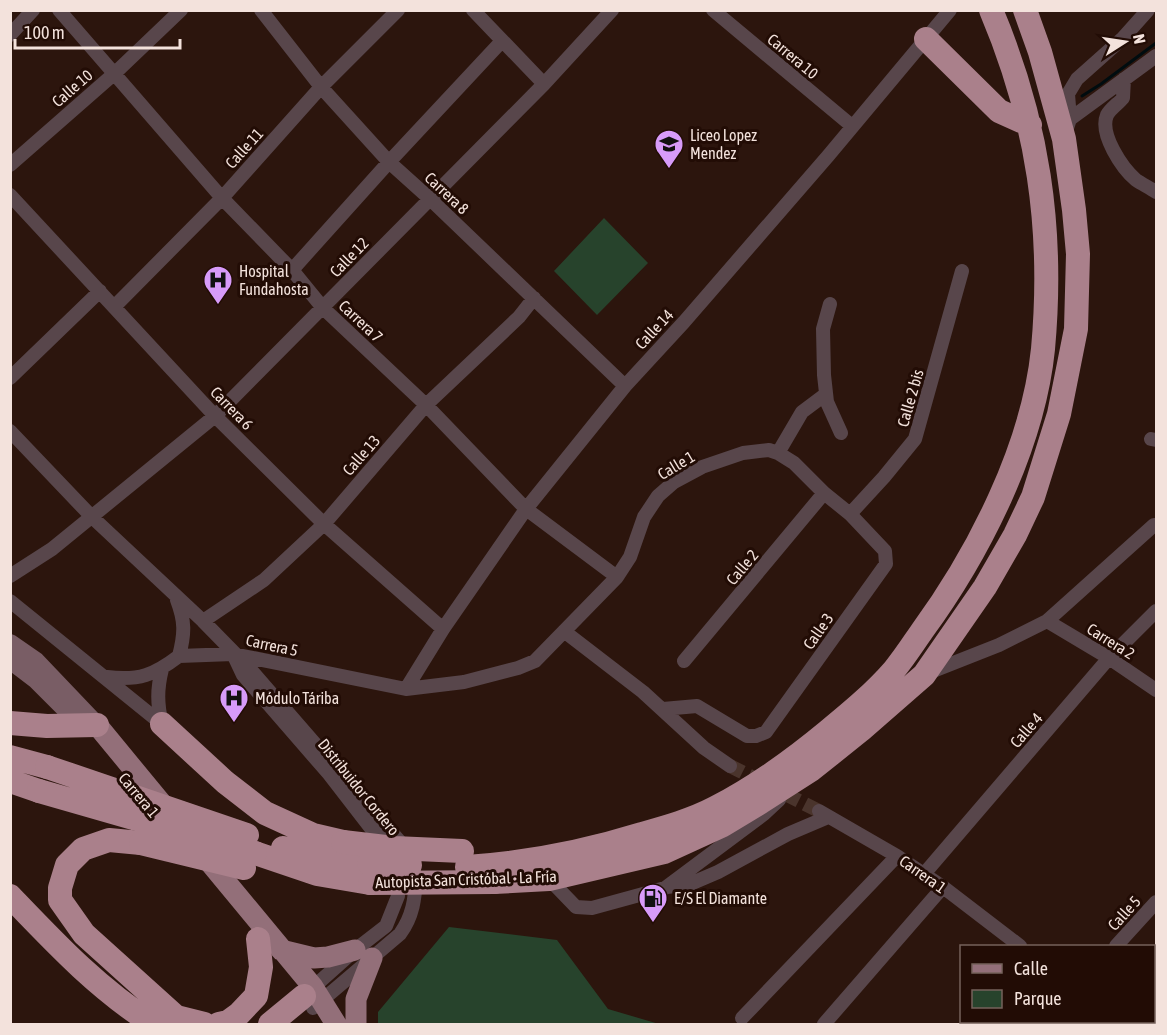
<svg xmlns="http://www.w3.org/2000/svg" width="1167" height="1035" viewBox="0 0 1167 1035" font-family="'Asap Condensed',sans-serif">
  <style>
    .green { fill: #27432c }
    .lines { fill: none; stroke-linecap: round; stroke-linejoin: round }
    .stream { stroke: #000c0f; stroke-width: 3 }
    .street-tunnel { stroke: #4a342c; stroke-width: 14; stroke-dasharray: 14 7; stroke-linecap: butt }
    .street { stroke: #58464b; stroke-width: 14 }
    .secondary { stroke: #795d65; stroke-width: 18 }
    .primary { stroke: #936f79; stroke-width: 21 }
    .highway { stroke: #aa808b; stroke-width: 24 }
    .highway-bridge { stroke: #aa808b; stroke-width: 24 }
    .labels { text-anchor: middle; stroke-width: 6; stroke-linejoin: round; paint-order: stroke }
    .street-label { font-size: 16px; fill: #f3e2dc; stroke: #220c05 }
    .poi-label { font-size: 16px; fill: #f3e2dc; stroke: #220c05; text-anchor: start }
  </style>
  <rect width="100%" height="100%" fill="#2c150d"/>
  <path class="green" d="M604,218L648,263L597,315L554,271Z
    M449,927L557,940L608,1009L659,1024H378V1012Z"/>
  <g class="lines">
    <path class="stream" d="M1082,96L1101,84L1156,43"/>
    <path class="street-tunnel" d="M730,766L819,811"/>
    <path class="street" d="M59,10L222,198L292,270L323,308L426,405L526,509L617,577
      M261,10L321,87L389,162L429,198L625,386
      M473,10L544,84
      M713,10L852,126
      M10,35L33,10
      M1124,79L1123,98C1119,103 1110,109 1107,115C1099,134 1122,168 1136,180C1142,184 1150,188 1156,192
      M1070,119L1156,56
      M1066,131L1070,119L1068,94L1077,79L1123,38L1148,10
      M10,165L115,73L181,10
      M10,195L215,416L324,524L443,629
      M292,270L389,162L501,42
      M830,304L823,329L824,375L827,402L841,433
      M114,307L222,198L321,87L398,10
      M10,378L100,291
      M10,431L92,517L203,621L251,670L408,851
      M1151,439L1156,440
      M778,453L802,412L826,394
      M850,514L884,477L915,439L962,271
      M10,576L52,549L215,416L544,84L612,10
      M177,600C185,621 185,633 179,656
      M10,601L162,724
      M203,621L264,580L324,524L426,405L519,317L534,298
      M1047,621L1109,658L1156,690
      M565,632L643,692L704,748L730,766
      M179,656L233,654L406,689L464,682L518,668L535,661L617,577L630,557L644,517L658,496L674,482L702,467L743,453L769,450L778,453L794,463L824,493L850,514L885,551L886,564L766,732L756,736H747L697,706L663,709
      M235,658L243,675L329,774L387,849
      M684,661L824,493
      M928,673L999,645L1047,621L1154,525H1156
      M107,677C139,681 154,675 179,656
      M406,689L443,629L526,509L625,386L684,322L828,156L950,10
      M162,724C157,704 157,689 162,669
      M819,811L897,856L943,887L1020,946
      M924,874L1109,658L1156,611
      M549,879L576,907L592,908L665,888L764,814L779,800
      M667,887L690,884L718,872L788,834L828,817
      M1116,946L1156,902
      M308,992L355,950L386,926L398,896L396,879
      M313,1008L400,934C413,916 415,899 416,877
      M742,1018L897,856
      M1118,1022L1122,1024
      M824,1024L943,887
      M969,1024L971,1022
      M1089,1024L1092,1022"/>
    <path class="secondary" d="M10,643L36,661L97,725
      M10,660L35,679L78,722"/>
    <path class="primary" d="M97,725L167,810
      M202,853L313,987L336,1024
      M281,950L314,958L328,957L355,950
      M356,1024V999L372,958"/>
    <path class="highway" d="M926,39L999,111L1030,125
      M10,723L47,726L97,725
      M162,724L225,782L265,813L313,835L343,842
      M10,757L47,767
      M10,781L39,791
      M141,843L109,840L83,849L67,865L60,888V900L84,934L176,1017L204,1024
      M283,848L338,860L369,863
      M255,853L317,874L370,883
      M467,867C527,863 584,852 642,834C667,827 692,820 715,808C756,787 793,760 828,731C851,712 874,693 894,670C904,658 913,644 922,631C979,553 1033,447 1043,349C1054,229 1038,121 991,10
      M494,882L549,879L664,852L723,825L761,802L811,770L861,730L924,675L985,587L1015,535L1033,497L1059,414L1076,329L1078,254L1074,210L1064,139L1040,52L1025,10
      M10,896C56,944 97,988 153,1024
      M219,1024L228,1022L239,1014L256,996L261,967L258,939
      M270,1024L304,996"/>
    <path class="highway-bridge" d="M47,767L247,835
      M39,791L255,853
      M343,842L394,848L462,851
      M141,843L244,868
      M369,863L410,865
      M370,883L494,882"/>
  </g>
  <defs>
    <g id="school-pin" transform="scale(1.5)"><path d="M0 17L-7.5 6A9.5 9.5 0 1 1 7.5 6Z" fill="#d79bf9" stroke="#220c05"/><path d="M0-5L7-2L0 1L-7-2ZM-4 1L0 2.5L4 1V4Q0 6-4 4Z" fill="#111"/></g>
    <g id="hospital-pin" transform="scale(1.5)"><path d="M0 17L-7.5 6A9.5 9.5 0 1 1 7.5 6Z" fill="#d79bf9" stroke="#220c05"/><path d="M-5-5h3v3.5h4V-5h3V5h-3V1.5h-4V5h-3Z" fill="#111"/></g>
    <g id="fuel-pin" transform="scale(1.5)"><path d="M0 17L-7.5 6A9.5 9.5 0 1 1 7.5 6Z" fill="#d79bf9" stroke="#220c05"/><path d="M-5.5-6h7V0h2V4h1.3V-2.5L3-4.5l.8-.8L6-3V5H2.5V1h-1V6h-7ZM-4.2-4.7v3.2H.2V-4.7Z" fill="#111"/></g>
  </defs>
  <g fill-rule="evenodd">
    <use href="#school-pin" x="669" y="144"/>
    <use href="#hospital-pin" x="218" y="280"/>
    <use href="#hospital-pin" x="234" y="698"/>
    <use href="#fuel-pin" x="653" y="898"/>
  </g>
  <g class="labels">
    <g class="street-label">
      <text transform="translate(793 56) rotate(40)" y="6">Carrera 10</text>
      <text transform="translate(72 88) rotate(-41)" y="6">Calle 10</text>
      <text transform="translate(244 148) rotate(-48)" y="6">Calle 11</text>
      <text transform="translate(447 193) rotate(43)" y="6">Carrera 8</text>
      <text transform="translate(349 257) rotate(-46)" y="6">Calle 12</text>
      <text transform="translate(361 321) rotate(43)" y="6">Carrera 7</text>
      <text transform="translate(654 329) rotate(-47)" y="6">Calle 14</text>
      <text transform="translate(910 398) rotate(-74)" y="6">Calle 2 bis</text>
      <text transform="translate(232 408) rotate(46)" y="6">Carrera 6</text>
      <text transform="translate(361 455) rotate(-49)" y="6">Calle 13</text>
      <text transform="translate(676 465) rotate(-31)" y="6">Calle 1</text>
      <text transform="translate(742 567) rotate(-50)" y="6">Calle 2</text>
      <text transform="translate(818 631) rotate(-55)" y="6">Calle 3</text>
      <text transform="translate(1111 641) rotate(32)" y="6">Carrera 2</text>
      <text transform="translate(272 645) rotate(12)" y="6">Carrera 5</text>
      <text transform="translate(1026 730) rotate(-49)" y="6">Calle 4</text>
      <text transform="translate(359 787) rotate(51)" y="6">Distribuidor Cordero</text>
      <text transform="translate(139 795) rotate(50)" y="6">Carrera 1</text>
      <text transform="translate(923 874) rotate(35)" y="6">Carrera 1</text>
      <text transform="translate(466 879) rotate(-2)" y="6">Autopista San Cristóbal - La Fría</text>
      <text transform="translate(1124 913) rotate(-48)" y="6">Calle 5</text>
    </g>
    <g class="poi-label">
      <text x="690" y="141">Liceo Lopez<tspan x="690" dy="18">Mendez</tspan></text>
      <text x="239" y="277">Hospital<tspan x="239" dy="18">Fundahosta</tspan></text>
      <text x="255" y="704">Módulo Táriba</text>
      <text x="674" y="904">E/S El Diamante</text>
    </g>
  </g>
  <rect width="1167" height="1035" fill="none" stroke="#f3e2dc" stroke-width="24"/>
  <rect x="960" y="945" width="195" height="78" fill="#220c05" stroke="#76625b" stroke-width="1.5"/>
  <rect x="972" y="964" width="30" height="9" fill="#936f79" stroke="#76625b" stroke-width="1.5"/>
  <text x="1014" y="975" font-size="18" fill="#f3e2dc">Calle</text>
  <rect x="972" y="990" width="30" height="18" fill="#27432c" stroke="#76625b" stroke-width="1.5"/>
  <text x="1014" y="1005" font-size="18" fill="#f3e2dc">Parque</text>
  <g transform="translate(1125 42) rotate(78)" stroke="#220c05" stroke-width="4.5" paint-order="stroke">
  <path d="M0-4.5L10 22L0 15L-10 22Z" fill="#f3e2dc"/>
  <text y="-9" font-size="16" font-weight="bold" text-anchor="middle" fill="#f3e2dc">N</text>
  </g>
  <path d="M15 39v9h165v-9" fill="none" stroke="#f3e2dc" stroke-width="3"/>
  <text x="24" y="39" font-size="18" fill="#f3e2dc" stroke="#220c05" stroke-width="4.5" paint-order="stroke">100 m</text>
</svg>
